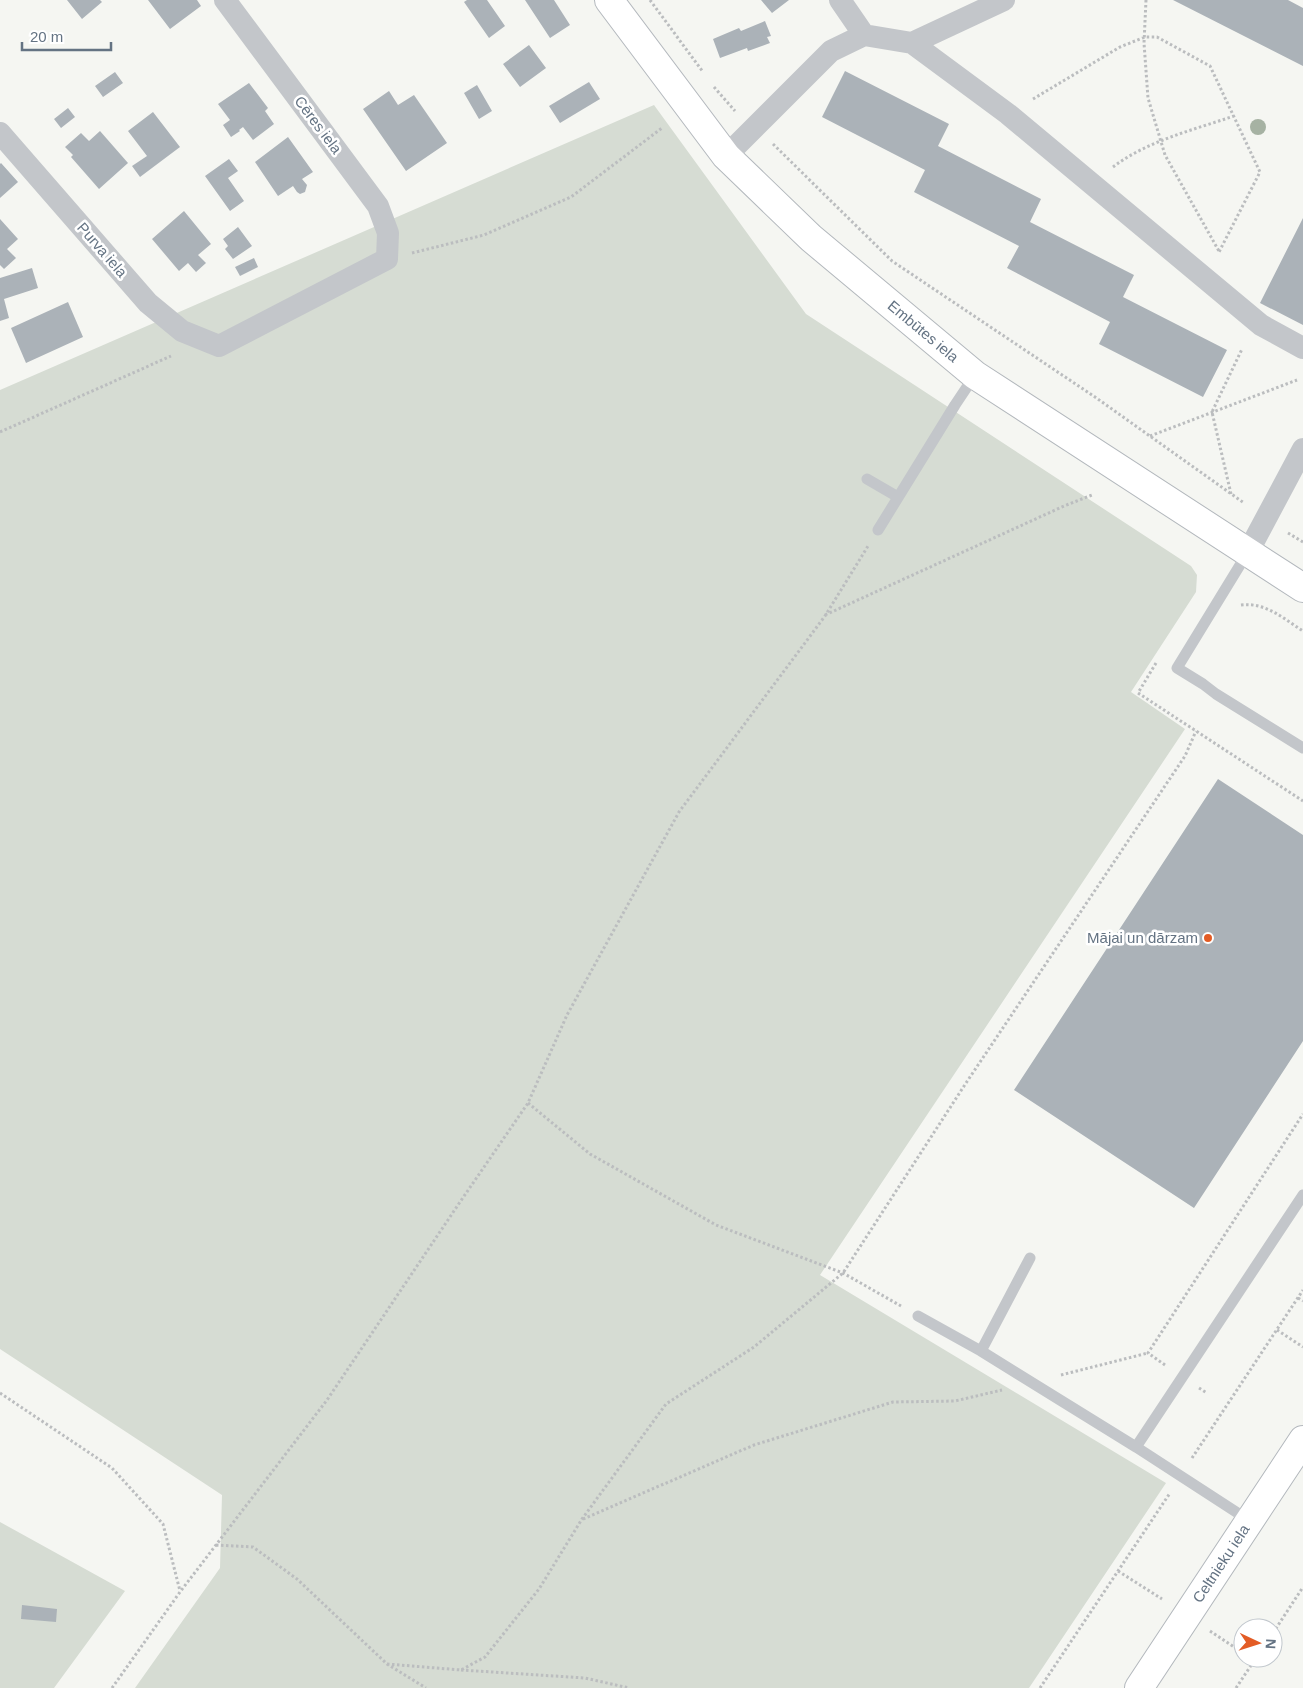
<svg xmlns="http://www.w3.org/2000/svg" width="1303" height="1688" viewBox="0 0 1303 1688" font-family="Helvetica,sans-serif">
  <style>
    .green { fill: #d6dcd3 }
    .building { fill: #abb2b8 }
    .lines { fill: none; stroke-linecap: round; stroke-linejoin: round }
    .secondary-casing { stroke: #b3b8bd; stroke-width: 30 }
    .path { stroke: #bbbdbf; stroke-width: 3; stroke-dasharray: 2.5 2.5; stroke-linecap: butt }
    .lane { stroke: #c3c6ca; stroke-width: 11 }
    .street { stroke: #c3c6ca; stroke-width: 22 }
    .secondary { stroke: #fff; stroke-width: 28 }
    .tree { fill: #a6b2a3 }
    .poi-dot { fill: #e35c25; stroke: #fff; stroke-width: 2 }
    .labels { text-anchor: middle; stroke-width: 5; stroke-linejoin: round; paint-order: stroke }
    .street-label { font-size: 15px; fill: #647383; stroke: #fff }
    .poi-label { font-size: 15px; fill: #647383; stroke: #fff; text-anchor: end }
  </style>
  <rect width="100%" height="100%" fill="#f5f6f2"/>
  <path class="green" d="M654,105L806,314L1191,566L1197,575L1196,592L1131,692L1185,729L820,1275L1166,1483L1029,1688H135L220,1568L222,1495L0,1349V390Z
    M0,1522L125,1591L54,1688H0Z"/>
  <path class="building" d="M67,0H100L102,2L82,19Z
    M148,0H197L201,6L170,29Z
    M467,0H487L505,26L489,38L464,2Z
    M525,0H554L570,25L550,38Z
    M761,0H789L772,13Z
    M1173,0H1288L1303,8V66Z
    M765,21L771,36L767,37L770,43L748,51L747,48L720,58L713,39L739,28L741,31Z
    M529,45L546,68L520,87L503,64Z
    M845,71L949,124L938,146L1041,199L1030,222L1134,275L1123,297L1227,350L1203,397L1099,344L1110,322L1007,268L1019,246L914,192L925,170L822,117Z
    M115,72L123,83L103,97L95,86Z
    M589,82L600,99L560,123L549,106Z
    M249,83L268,108L265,111L274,124L253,140L243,127L239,130L240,131L231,137L223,125L230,120L218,104Z
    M477,85L492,111L479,119L464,93Z
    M389,91L398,105L414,95L447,143L406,171L363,109Z
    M68,108L75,117L61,128L54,119Z
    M153,112L180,147L140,177L132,166L147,156L128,131Z
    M100,131L128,163L99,189L71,157L73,155L65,147L81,133L89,141Z
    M288,137L313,172L302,179L307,185L305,192L300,194L297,192L293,186L278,196L255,162Z
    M229,159L238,171L228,178L244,201L230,211L205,176Z
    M1,163L18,182L0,198V164Z
    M184,211L211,244L198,255L206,263L196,272L188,263L179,271L152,239Z
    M1303,218V325L1260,303Z
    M0,219L18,239L7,249L16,258L4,269L0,265Z
    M238,227L252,246L233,259L225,249L228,246L223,239Z
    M254,258L258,267L240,276L235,267Z
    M32,268L38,288L4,299L9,318L0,321V278Z
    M68,302L83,337L26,363L11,328Z
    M1218,779L1303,835V1041L1194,1208L1014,1090Z
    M22,1605L57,1609L56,1622L21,1619Z"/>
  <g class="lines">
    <g class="secondary-casing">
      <g id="secondary">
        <path id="s1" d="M609,0L726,156L811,238L975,375L1303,588"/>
        <path id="s2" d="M1139,1688L1303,1440"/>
      </g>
    </g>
    <path class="path" d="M650,0L703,72
      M1146,0L1144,43L1148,98L1165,155L1220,253
      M714,87L735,111
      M1033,99L1120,47L1145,37H1157L1210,66L1260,172L1219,252
      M773,144L892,261L1095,397L1244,503
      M1113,167C1147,141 1193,130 1234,116
      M412,253L484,235L571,197L662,128
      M0,432L171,356
      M1150,436L1297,380
      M1231,494L1212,412L1242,349
      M1288,533L1303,542
      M1241,605C1266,602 1284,619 1303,631
      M825,615L1064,506L1092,495
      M1156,663L1138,693L1303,801
      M528,1103L590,1154L716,1225L843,1273L901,1306
      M1298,1298L1303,1301
      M1277,1330L1303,1347
      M1165,1365L1148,1353L1303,1114
      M1061,1375L1148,1353
      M1199,1388L1207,1393
      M0,1393L112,1468L163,1524L180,1591
      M1192,1458L1303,1290
      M583,1519L754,1445L893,1402L955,1401L1002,1390
      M216,1545L253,1547L297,1579L387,1664L426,1688
      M1118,1571L1162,1599
      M1210,1631L1243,1653
      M1273,1633L1303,1587
      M387,1664L461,1670L485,1657L539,1589L582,1519L666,1404L754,1347L843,1273L966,1083L1185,756L1196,731
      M461,1670L585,1678L629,1688
      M112,1688L180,1592L327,1400L460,1202L528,1103L567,1015L679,812L825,616L868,546
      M1040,1688L1170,1493
      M1236,1688L1256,1658"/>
    <path class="lane" d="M867,479L898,497
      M878,530L955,405L975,375
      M1248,552L1177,668L1203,684L1216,694L1303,748
      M1030,1258L981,1351L1136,1447
      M918,1316L981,1351
      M1250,1521L1136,1447L1303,1195"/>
    <path class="street" d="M840,0L864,35
      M912,43L1004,0
      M0,133L148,303L182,331L219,346L387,259L388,233L378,206L225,0
      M726,156L831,51L864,35L912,43L1008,114L1261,325L1303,348
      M1248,552L1303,449"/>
    <use href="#secondary" class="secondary"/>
  </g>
  <circle class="tree" cx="1258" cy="127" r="8"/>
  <circle class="poi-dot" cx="1208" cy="938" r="5"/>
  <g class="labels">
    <g class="street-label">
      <text transform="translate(318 125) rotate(53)" y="5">Cēres iela</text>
      <text transform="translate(102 250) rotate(49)" y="5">Purva iela</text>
      <text dy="5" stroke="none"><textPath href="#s1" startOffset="459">Embūtes iela</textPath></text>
      <text dy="5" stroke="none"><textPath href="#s2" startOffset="149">Celtnieku iela</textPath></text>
    </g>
    <g class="poi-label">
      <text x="1198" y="943">Mājai un dārzam</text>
    </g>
  </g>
  <g transform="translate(1258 1643) rotate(94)"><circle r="24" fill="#ffffff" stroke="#c1c7cd"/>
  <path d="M0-4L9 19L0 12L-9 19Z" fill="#e35c25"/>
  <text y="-8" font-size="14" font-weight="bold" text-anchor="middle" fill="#647383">N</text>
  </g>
  <path d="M22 42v8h89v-8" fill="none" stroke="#647383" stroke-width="2.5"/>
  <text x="30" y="42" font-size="15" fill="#647383" stroke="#ffffff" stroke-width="4" paint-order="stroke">20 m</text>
</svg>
